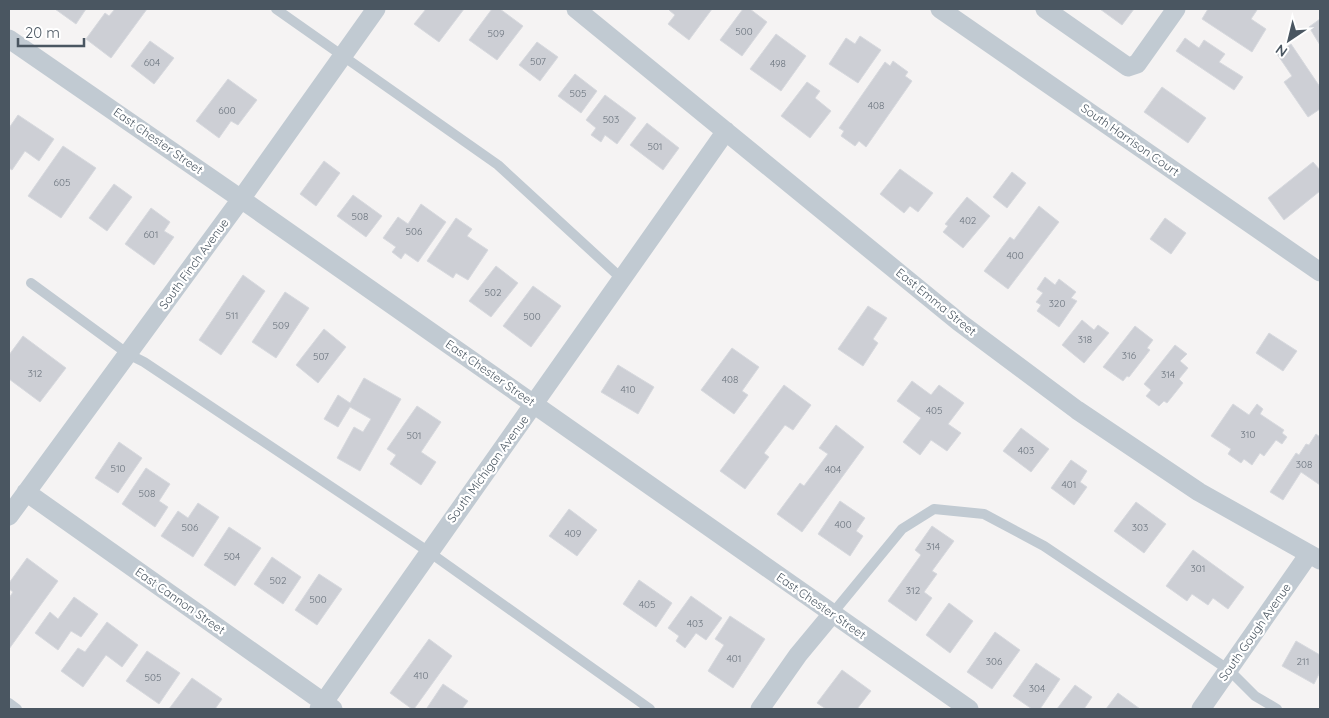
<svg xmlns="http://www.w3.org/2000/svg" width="1329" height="718" viewBox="0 0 1329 718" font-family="Quicksand,sans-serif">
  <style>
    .building { fill: #cdcfd5; stroke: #d7d9de }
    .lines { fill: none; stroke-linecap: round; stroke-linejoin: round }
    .lane { stroke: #c1cad2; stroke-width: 10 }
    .street { stroke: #c1cad2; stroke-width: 19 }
    .labels { text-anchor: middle; stroke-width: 4.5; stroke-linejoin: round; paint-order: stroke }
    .number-label { font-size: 10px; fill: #6b747e }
    .street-label { font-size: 12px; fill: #4a5661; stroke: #fff }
  </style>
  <rect width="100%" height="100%" fill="#f5f3f3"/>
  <path class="building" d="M55,9H86L76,24Z
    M115,9H147L111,58L86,39L105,13L109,16Z
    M426,9H464L439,42L414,24Z
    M492,9H500L523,26L497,60L469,40Z
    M670,9H712L689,40L668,24L675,15L669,10Z
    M743,9H750L767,22L742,56L720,40Z
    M1100,9H1134L1122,25Z
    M1208,9H1255L1257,10L1251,19L1266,29L1252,52L1202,19Z
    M1320,19V45L1309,27Z
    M776,34L806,56L781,91L750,69Z
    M860,36L881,50L858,83L829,64L846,38L855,44Z
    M1185,38L1199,48L1204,40L1225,54L1219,62L1243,77L1234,90L1176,51Z
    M150,41L174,58L154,84L131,66Z
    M537,42L558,57L540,81L519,65Z
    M1291,44L1320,87V109L1308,117L1284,82L1292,76L1277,54Z
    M893,61L908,72L905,76L912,81L866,147L859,141L855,146L841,136L844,131L839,128L885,62L890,66Z
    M575,74L597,91L581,113L558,96Z
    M228,79L257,100L238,125L231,121L219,138L196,121Z
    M807,82L820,91L815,98L831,111L810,138L781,116Z
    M1162,87L1206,118L1188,143L1144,112Z
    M605,95L636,118L617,144L605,135L601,142L591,135L596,128L586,120Z
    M18,115L54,139L39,161L25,151L12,170L9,168V128Z
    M647,123L679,148L663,170L630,145Z
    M63,146L96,168L61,218L28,196Z
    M324,161L340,173L316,206L300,194Z
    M1313,162L1320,170V191L1284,220L1268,198Z
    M900,169L933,193L918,212L910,206L904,213L880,194Z
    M1012,172L1026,183L1007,208L993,197Z
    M114,184L132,197L107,231L89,218Z
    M353,195L382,216L366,237L337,216Z
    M967,197L990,216L963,248L943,232L948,226L945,224Z
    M421,204L446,222L418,262L405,253L401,259L392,252L396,247L383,238L398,217L408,224Z
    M1039,206L1059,222L1008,289L984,271L1010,237L1014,240Z
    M151,208L170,222L164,231L174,237L154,265L125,244Z
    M456,218L472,229L467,236L488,250L468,280L456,273L453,278L427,261Z
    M1165,218L1186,233L1171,254L1150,239Z
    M496,266L518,283L491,317L469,301Z
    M243,275L265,291L221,355L199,340Z
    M1045,277L1055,285L1059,279L1076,292L1071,298L1077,301L1059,327L1037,311L1041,305L1036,302L1043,293L1037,289Z
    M533,286L561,306L531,347L503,326Z
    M285,292L309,308L276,358L252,342Z
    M868,306L887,318L873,339L878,343L863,366L838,349Z
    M1082,320L1094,330L1098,325L1109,333L1084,363L1062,345Z
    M1135,326L1153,340L1147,348L1150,350L1129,377L1127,376L1123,381L1103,367Z
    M324,329L346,347L318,383L296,365Z
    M1269,333L1297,351L1283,371L1256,353Z
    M23,336L66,368L40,402L9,379V355Z
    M1175,345L1187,354L1180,361L1188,368L1179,379L1183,383L1167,403L1164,401L1159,406L1146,396L1151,390L1144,384Z
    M732,348L759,367L742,391L748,395L734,414L701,390Z
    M618,365L654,387L638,414L601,392Z
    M364,378L401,399L360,471L337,458L354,427L363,432L371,419L350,407L338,427L324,419L338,395L350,403Z
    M912,381L931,395L939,385L964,403L948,424L961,433L947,451L931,440L920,455L903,442L921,418L897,401Z
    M784,385L811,405L793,430L785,425L764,453L769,457L745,489L720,471Z
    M1233,404L1249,415L1257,404L1263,409L1260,414L1284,430L1282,433L1287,437L1282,444L1276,440L1264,456L1260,453L1252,465L1244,459L1241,463L1228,454L1231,449L1211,436Z
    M417,406L441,422L421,452L436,462L421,485L390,464L396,455L387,449Z
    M836,425L864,447L802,532L777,514L800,483L804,486L828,454L819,448Z
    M1021,428L1049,449L1031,472L1003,451Z
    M1316,434L1320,437V485L1301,472L1283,500L1270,492L1296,453L1299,455L1306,444L1309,445Z
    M119,442L142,458L118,493L95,478Z
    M1071,460L1087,471L1080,482L1087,487L1074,505L1051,488Z
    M146,468L170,484L159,501L168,507L155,527L122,504Z
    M840,501L865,518L856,531L863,536L850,556L818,534Z
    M1136,502L1166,524L1144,553L1114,531Z
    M198,503L219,517L193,557L161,536L178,511L188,518Z
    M569,509L597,530L577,556L549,536Z
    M932,526L954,541L932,571L937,574L924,592L932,598L916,621L888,601L921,555L915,550Z
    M229,527L261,548L235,586L204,565Z
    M1193,550L1244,587L1228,609L1213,598L1208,605L1192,594L1187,601L1166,586Z
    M272,557L301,577L283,604L254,584Z
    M27,558L58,581L9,649V598L13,592L9,589V583Z
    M319,574L342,589L317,625L295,610Z
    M639,580L672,603L656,627L623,604Z
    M691,596L722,618L706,640L696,633L685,648L676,641L679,636L668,628Z
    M74,597L98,614L81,637L71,631L58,650L35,633L50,612L58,619Z
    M949,603L973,621L950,653L926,635Z
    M730,616L765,639L733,688L708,671L724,645L715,639Z
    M107,622L138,645L122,667L106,655L83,687L61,671L78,648L85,652Z
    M995,632L1020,650L992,689L967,672Z
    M429,639L452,656L414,709H412L390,693Z
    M1296,641L1320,655V672L1314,684L1282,666Z
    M147,651L180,673L159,704L126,681Z
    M1036,663L1060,679L1040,709H1032L1013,696Z
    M842,670L871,691L857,709H826L817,703Z
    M192,678L222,699L215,709H169Z
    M443,684L468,701L462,709L427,708Z
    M1075,685L1092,697L1084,709H1057Z
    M1118,693L1140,709H1106Z"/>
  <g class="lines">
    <path class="lane" d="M276,9L498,165L622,279
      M31,283L128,354L144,362L429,552L650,709
      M832,614L902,529L934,509L984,514L1044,546L1229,670L1255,696L1277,709
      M9,703L17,709"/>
    <path class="street" d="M576,9L959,322L1077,410L1199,492L1320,560
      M940,9L1320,272
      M1045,9L1128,67L1137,64L1176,9
      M9,39L241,199L969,709
      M26,492L333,709
      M9,516L241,199L376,9
      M319,709L726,131
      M760,709L798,655L832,614
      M1201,709L1309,554"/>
  </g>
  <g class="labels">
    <g class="number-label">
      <text x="744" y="35">500</text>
      <text x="496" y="37">509</text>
      <text x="538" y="65">507</text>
      <text x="152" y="66">604</text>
      <text x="778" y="67">498</text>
      <text x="578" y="97">505</text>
      <text x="876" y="109">408</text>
      <text x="227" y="114">600</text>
      <text x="611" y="123">503</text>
      <text x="655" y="150">501</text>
      <text x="62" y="186">605</text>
      <text x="360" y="220">508</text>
      <text x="968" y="224">402</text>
      <text x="414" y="235">506</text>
      <text x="151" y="238">601</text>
      <text x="1015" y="259">400</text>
      <text x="493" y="296">502</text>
      <text x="1057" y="307">320</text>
      <text x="232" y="319">511</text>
      <text x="532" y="320">500</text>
      <text x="281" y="329">509</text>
      <text x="1085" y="343">318</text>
      <text x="1129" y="359">316</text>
      <text x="321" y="360">507</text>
      <text x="35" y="377">312</text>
      <text x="1168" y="378">314</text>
      <text x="730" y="383">408</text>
      <text x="628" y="393">410</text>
      <text x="934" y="414">405</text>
      <text x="1248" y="438">310</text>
      <text x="414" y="439">501</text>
      <text x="1026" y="454">403</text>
      <text x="1304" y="468">308</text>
      <text x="118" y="472">510</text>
      <text x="833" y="473">404</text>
      <text x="1069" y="488">401</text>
      <text x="147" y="497">508</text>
      <text x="843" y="528">400</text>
      <text x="190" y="531">506</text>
      <text x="1140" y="531">303</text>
      <text x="573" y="537">409</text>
      <text x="933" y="550">314</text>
      <text x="232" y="560">504</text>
      <text x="1198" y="572">301</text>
      <text x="278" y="584">502</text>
      <text x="913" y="594">312</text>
      <text x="318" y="603">500</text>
      <text x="647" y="608">405</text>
      <text x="695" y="627">403</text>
      <text x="734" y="662">401</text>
      <text x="994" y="665">306</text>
      <text x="1303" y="665">211</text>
      <text x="421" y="679">410</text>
      <text x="153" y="681">505</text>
      <text x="1037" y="692">304</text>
    </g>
    <g class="street-label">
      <text transform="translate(1130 140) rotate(35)" y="4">South Harrison Court</text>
      <text transform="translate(158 141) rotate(35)" y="4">East Chester Street</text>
      <text transform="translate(194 264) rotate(-54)" y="4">South Finch Avenue</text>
      <text transform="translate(936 302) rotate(39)" y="4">East Emma Street</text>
      <text transform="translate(490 373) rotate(35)" y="4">East Chester Street</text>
      <text transform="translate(488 469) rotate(-54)" y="4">South Michigan Avenue</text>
      <text transform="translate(180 601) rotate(35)" y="4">East Cannon Street</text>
      <text transform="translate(821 606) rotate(35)" y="4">East Chester Street</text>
      <text transform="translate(1255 632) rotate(-55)" y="4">South Gough Avenue</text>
    </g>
  </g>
  <rect width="1329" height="718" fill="none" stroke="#4a5661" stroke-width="20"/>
  <g transform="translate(1289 40) rotate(215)" stroke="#ffffff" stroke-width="4" paint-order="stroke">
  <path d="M0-4L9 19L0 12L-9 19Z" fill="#4a5661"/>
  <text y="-8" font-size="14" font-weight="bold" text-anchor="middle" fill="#4a5661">N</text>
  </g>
  <path d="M18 38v8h66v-8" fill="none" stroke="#4a5661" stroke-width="2.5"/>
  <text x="25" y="38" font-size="15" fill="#4a5661" stroke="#ffffff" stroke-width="4" paint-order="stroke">20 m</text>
</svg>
